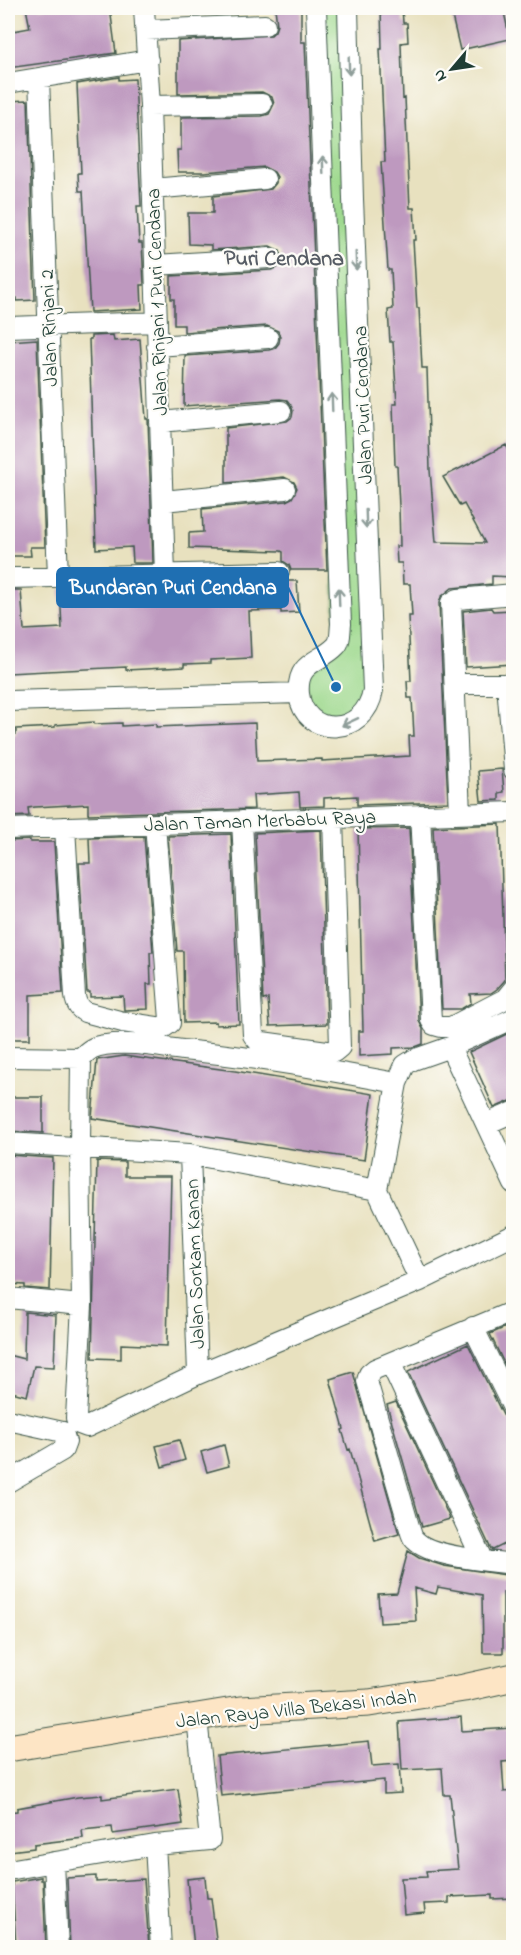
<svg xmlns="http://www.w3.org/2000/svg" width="521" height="1955" viewBox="0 0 521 1955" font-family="'Indie Flower',sans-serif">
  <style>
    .green { fill: #9cd88c; stroke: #5e8a60; stroke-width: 1.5 }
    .building { fill: #be99bf }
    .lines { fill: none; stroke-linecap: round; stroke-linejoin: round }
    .minor-casing { stroke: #3d5649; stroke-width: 22 }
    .secondary-casing { stroke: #3d5649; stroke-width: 29 }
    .minor { stroke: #fff; stroke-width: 20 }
    .secondary { stroke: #fde5c5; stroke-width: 27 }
    .oneway { stroke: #8f9e9a }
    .labels { text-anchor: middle; stroke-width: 4.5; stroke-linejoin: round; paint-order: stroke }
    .street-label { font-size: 20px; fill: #1f3d34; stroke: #fdfcf7 }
    .quarter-label { font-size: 22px; font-weight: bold; fill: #575d65; stroke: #fdfcf7 }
    .leader { fill: none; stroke: #1f6fb2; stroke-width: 2 }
    .callout-dot { fill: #1f6fb2; stroke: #fdfcf7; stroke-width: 2 }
    .callout { fill: #1f6fb2; stroke: #1f6fb2; stroke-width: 2 }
    .callout-label { font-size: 21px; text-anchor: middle; font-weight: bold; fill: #fff }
  </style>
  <rect width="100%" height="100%" fill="#fdfcf7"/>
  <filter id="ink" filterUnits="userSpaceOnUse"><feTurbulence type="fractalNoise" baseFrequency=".0167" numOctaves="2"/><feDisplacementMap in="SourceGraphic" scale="12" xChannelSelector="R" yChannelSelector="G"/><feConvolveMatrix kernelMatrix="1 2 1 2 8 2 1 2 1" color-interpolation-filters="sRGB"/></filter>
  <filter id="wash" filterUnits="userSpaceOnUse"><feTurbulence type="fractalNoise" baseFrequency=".008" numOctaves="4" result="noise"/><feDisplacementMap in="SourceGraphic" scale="24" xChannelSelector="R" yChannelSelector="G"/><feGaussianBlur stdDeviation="1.35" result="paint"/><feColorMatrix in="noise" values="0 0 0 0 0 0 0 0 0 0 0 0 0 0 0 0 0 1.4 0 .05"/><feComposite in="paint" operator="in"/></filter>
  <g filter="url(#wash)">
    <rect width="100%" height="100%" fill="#e8e1bf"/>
    <path class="green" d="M316,8H348L372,646L361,716L313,719L303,672L336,646Z"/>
    <g id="blocks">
      <path class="building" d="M26,8H110L116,53L8,68V32L30,28Z
        M275,8H301V42H305L327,570H291L289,565L283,561V552L281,551L189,548V533L203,532L202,509L286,501L292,498L297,488L294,482L284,477L226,483V428L287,421L292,417L293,411L291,405L287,400L280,399L184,406L185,356L269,350L275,348L279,343L280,337L278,331L267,326L184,332V325H174V299H171V276L271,270L277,268L281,263L282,257L280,251L270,246L211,250V245L189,244L188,213H213V196L271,189L276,183L277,177L274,172L264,167L204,172H178L177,150H181V117L262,116L269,114L274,104L272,97L262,92L178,94V41L271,35L275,31L277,25Z
        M381,8H402L403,23H407L408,42L401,43L402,74L403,99L405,98L410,208H414L416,240H413L417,308H419L422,368H427L430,470L436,542L485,543L464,504L460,506L443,477L506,445L513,458V577L492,576V584L452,588L441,597L439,603L448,802L357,805V796L324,798V806L300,807L299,792L253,795L254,809L88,814V804L35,807L28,808L29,816L8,817V735L16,734V729L55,727V725L94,722V724L122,723V726L156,724V727L255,723L257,761L322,759V761L410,756L409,736H414L412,698H408L407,681H411L408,616H412L410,584H403L402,563H397L396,546H400L399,506L397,466H395L393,404H397L393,342H390L388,310L393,309L391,270H388L381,162H385L380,49H382Z
        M450,8H503L510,39L460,50Z
        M119,77V80L135,79L141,206H137L139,243H142L144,285H141L142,309L90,312L83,191H79L78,173H81L77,84Z
        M28,100L35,300L17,301V298L8,299V101Z
        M113,335L114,341L140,339L146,419H148L153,563H133L132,547L96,549L89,339H91V336Z
        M37,339L45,547H30L31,556H8V341Z
        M286,581H297L299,612L281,613V610L249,611L251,658L210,660V663L184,664V667L126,670V667L8,673V590H21L24,630L62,628L60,589L279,584Z
        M491,608L493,611L513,610V664L466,667L463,611Z
        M502,769L504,792L499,793V800L481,801L478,771Z
        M500,824L505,980L497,989L491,993L470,994L471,1003L461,1009H442L433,827Z
        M409,828L419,1021L423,1029V1044L415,1047L393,1048V1054L359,1056V1031H363L358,829Z
        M321,830L327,1024L270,1026L268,999L263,1000L255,833Z
        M231,834L239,1024L216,1025V1022L184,1023L183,951H177L168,836Z
        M144,836L153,952H150L151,984H147L148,1009L125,1010H124L123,996L90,997V992H87L79,863H90L89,838Z
        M30,840V842H54L63,993L30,995V1039H8V841Z
        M513,1031V1100L494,1108L469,1052Z
        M124,1056L235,1071L373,1094L364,1160L92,1118L97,1060Z
        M8,1097H43V1133L8,1131Z
        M8,1155L53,1158L50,1290L25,1288V1285L8,1284Z
        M97,1161L125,1162V1176H171L167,1346L121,1344V1359L92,1358Z
        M25,1312L56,1315L54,1367L34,1366L27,1396L8,1391V1355L24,1359Z
        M513,1324V1382L490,1334Z
        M468,1344L503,1415L508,1420L513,1422V1540L493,1550L491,1549L408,1372Z
        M353,1372L399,1534L375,1541L350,1449L348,1450L342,1430L344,1429L330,1379Z
        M396,1402L450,1519L422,1527L387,1405Z
        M179,1440L185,1460L162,1467L156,1446Z
        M224,1445L229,1466L207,1472L201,1452Z
        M408,1551L419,1558L444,1566L513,1576V1594L503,1592V1653H483L482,1595L438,1587L436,1594L414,1588L416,1621L380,1623L378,1594L397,1593Z
        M461,1717L462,1731L513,1728V1761L502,1762L504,1792L513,1791V1898L492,1899V1895L449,1897V1903L424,1904L425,1913L404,1915L401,1878L427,1877L426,1871L458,1869L450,1795H444L442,1768L402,1770L399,1722Z
        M369,1741L372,1766L399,1764L401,1793L384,1794V1780L221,1796L217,1756Z
        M178,1789L183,1824L113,1834L112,1827L82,1830L83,1838L34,1844V1848L10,1851V1849H8V1812L17,1811V1808L78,1797L102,1795V1799Z
        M96,1876V1882L144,1879L149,1947H70L67,1878Z
        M41,1877V1880H43L46,1947H16L12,1882Z
        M205,1877L207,1898H211L217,1947H194L187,1879Z"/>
    </g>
  </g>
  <g filter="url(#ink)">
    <use href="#blocks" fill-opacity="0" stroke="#3d5649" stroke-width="1.5"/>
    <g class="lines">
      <g class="minor-casing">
        <path id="minor" d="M144,8L150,106L165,575
          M316,8L341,624C340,631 341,641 336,646C320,663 296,661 299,694C304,738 365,738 373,690L353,199L348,8
          M146,30L265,25
          M39,78L58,577
          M8,83L148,60
          M150,106L262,104
          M152,189L265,179
          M155,265L270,258
          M8,327L157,322
          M157,346L268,338
          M160,422L281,411
          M163,501L285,489
          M8,578L279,572
          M455,684H514
          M507,684L514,770
          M8,701L299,693
          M460,813L451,603L458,599L514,594
          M420,815L431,1020L434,1025L441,1027H451L505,999L514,988
          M242,821L253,1035L258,1041L262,1042L334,1052L340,1047L333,818
          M65,827L75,996C76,1003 79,1009 85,1012L123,1022L163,1028L170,1023V1020L155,824
          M8,829L514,812
          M450,1047L514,1184
          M8,1057L81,1058
          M397,1083C326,1070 255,1057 183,1050C158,1047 130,1041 105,1045C94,1046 88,1050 81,1058L80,1146L82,1305L76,1418L79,1424L87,1427L198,1374L420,1281L514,1235
          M486,1124L514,1112
          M8,1143L190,1154L377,1190L420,1281
          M190,1154L198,1374
          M377,1190L397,1083L405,1065L413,1060L450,1047L514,1018
          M8,1298L82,1305
          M514,1311L375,1369L369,1374L367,1381L411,1533C412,1536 413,1539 416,1541C431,1557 491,1561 514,1564
          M473,1327L514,1410
          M391,1364L482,1559
          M8,1420L63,1432L66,1442L63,1450L8,1482
          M155,1845L161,1948
          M54,1862L58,1948
          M8,1870L155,1845L210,1840L197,1718"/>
      </g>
      <g class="secondary-casing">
        <path id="secondary" d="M8,1748L240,1710L369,1703L464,1688L514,1677"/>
      </g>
      <use href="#minor" class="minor"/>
      <use href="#secondary" class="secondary"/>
    </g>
    <defs><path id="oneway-shaft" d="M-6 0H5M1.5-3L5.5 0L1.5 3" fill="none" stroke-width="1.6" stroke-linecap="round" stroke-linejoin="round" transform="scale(1.5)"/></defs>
    <g class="oneway">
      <use href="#oneway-shaft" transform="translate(349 66) rotate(88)"/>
      <use href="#oneway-shaft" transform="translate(323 165) rotate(-92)"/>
      <use href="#oneway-shaft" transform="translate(356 261) rotate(88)"/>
      <use href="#oneway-shaft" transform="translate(332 402) rotate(-92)"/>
      <use href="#oneway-shaft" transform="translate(366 519) rotate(88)"/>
      <use href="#oneway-shaft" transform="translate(339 597) rotate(-92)"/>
      <use href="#oneway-shaft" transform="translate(350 722) rotate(155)"/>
    </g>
  </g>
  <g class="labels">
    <g class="street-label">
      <text transform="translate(156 302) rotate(-92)" y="7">Jalan Rinjani 1 Puri Cendana</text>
      <text transform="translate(48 328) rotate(-92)" y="7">Jalan Rinjani 2</text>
      <text transform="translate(362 405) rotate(-92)" y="7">Jalan Puri Cendana</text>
      <text transform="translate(260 820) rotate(-2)" y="7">Jalan Taman Merbabu Raya</text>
      <text transform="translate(194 1264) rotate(-92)" y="7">Jalan Sorkam Kanan</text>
      <text transform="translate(296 1708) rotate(-6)" y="7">Jalan Raya Villa Bekasi Indah</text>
    </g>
    <g class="quarter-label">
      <text x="284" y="265">Puri Cendana</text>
    </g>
  </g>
  <path class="leader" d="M336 687L288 587"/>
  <circle class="callout-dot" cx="336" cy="687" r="6"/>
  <rect class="callout" x="57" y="568" width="231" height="39" rx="6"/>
  <g class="callout-label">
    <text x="173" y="594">Bundaran Puri Cendana</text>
  </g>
  <rect width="521" height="1955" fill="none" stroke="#fdfcf7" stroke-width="30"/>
  <g transform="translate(452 69) rotate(241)" stroke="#fdfcf7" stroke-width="4.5" paint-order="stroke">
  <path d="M0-4.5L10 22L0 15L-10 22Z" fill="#1f3d34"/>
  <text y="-9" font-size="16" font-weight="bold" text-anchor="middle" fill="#1f3d34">N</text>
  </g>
</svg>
